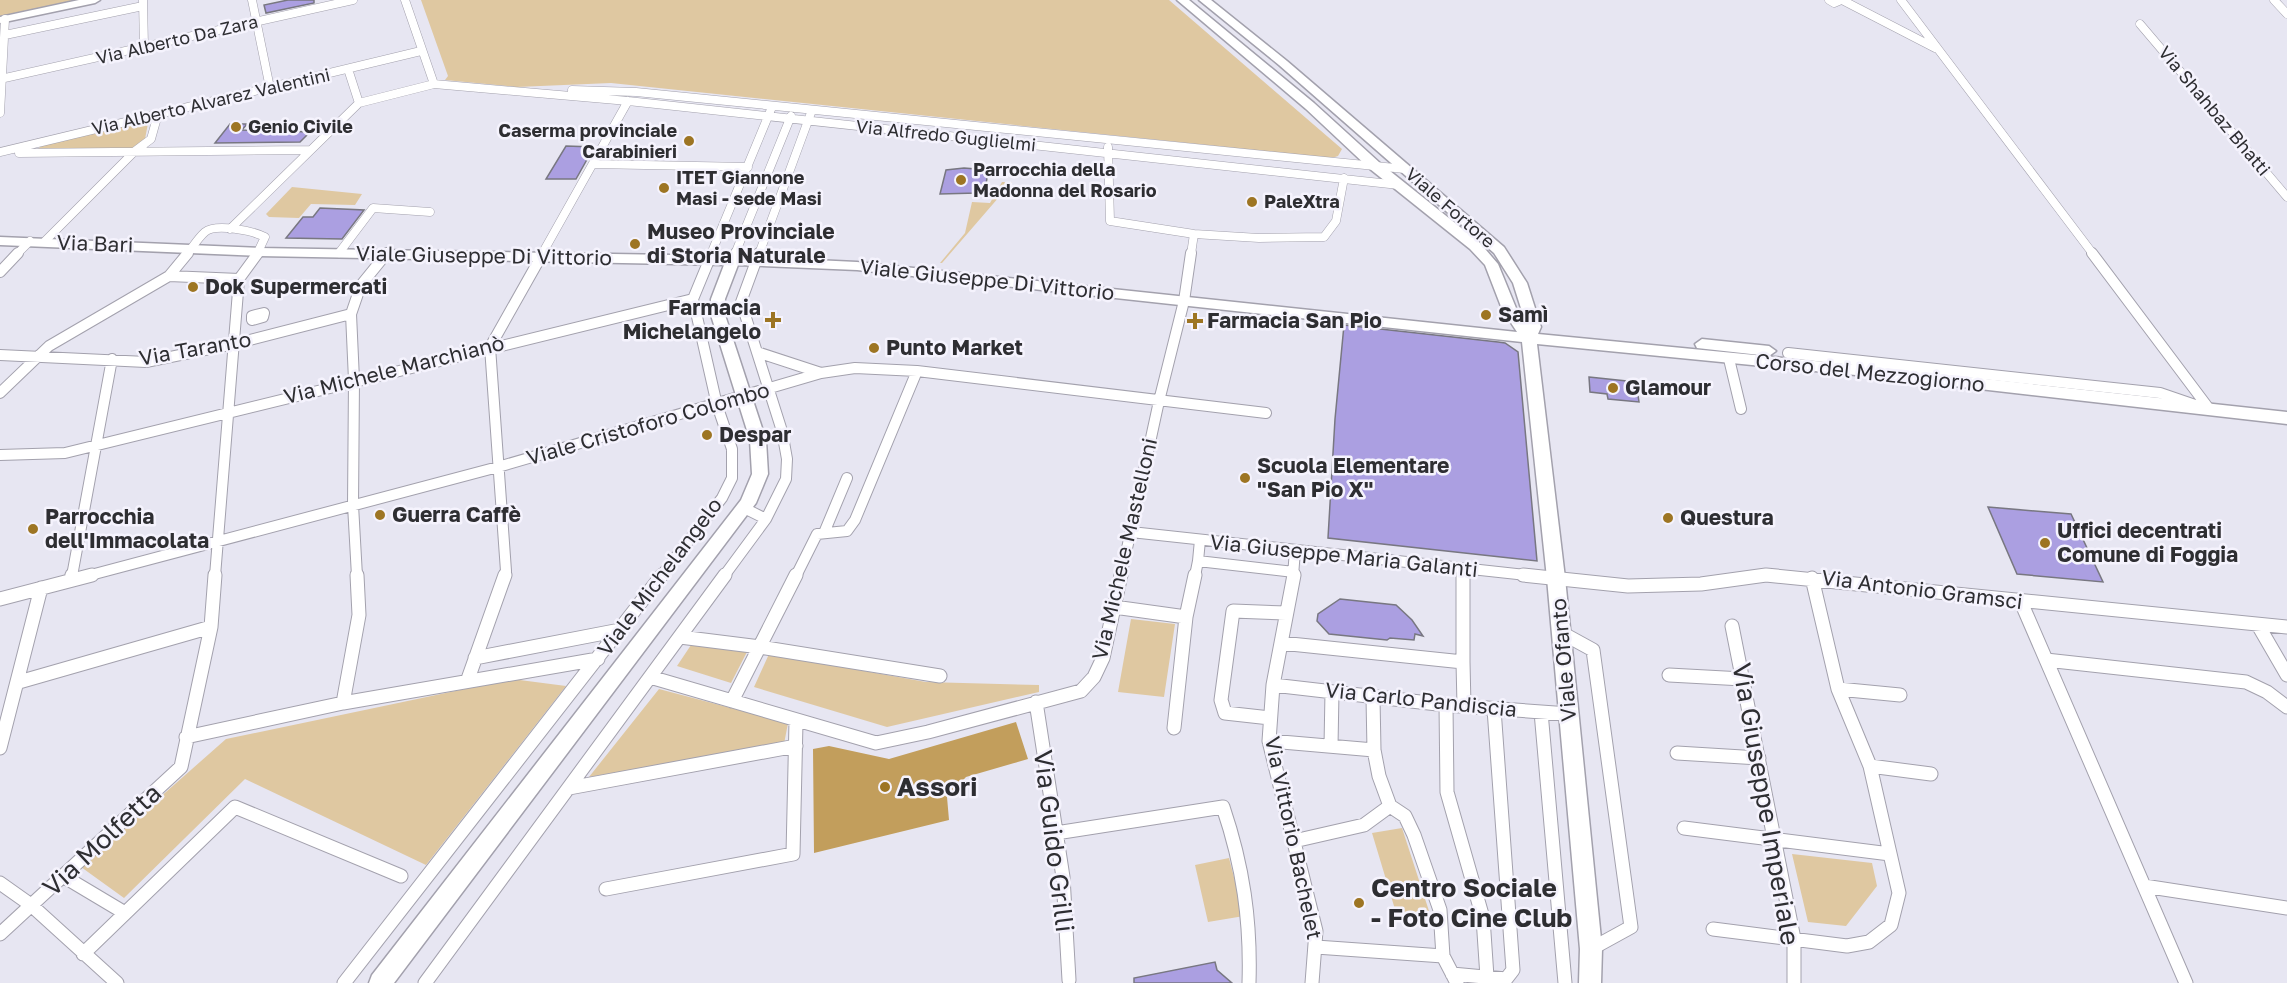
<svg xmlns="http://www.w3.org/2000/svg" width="2287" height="983" viewBox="0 0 2287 983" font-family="'Golos Text',sans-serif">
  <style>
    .green { fill: #dfc8a1 }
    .water { fill: #c29e5c }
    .building { fill: #ab9fe1; stroke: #787781; stroke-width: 1.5 }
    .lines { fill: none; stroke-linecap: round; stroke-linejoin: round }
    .street-far2-casing { stroke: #a3a1ad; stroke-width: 9 }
    .street-far1-casing { stroke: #a3a1ad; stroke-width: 12 }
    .street-casing { stroke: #a3a1ad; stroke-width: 15 }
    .secondary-casing { stroke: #a3a1ad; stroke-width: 3 }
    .street-far2 { stroke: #fff; stroke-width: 8 }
    .street-far1 { stroke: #fff; stroke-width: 10 }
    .street { stroke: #fff; stroke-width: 13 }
    .secondary { fill: #fff; fill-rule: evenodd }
    .poi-dot { fill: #9d7523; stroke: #f5f3fd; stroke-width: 2 }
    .labels { text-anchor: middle; stroke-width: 5; stroke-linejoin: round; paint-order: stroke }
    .far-street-label { font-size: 18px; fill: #2e2e32; stroke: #f5f3fd }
    .far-poi-label { font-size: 18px; font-weight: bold; fill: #2e2e32; stroke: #f5f3fd; text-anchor: start }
    .poi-label { font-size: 21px; font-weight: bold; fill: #2e2e32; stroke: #f5f3fd; text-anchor: start }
    .street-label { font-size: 21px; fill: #2e2e32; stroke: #f5f3fd }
    .near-poi-label { font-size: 26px; font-weight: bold; fill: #2e2e32; stroke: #f5f3fd; text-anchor: start }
    .near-street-label { font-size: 26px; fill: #2e2e32; stroke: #f5f3fd }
  </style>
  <rect width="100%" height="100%" fill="#e7e6f2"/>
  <path class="green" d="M0,0H76L0,16Z
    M421,0H1169L1342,149L1338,156L1332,158L611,83L517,87L445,80L448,76Z
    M149,118L145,139L133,148L38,149L42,145Z
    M1002,182H1012L942,263H940L965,233L972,202L990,203Z
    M292,187L362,194L355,205L311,204L299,218L269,217L266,214Z
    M1131,619L1175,624L1164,697L1118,692Z
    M693,642L748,650L731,683L677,666Z
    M769,654L926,682L1039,685V692L887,727L754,687Z
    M512,679L566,686L426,865L245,779L124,898L81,867L226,739Z
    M659,689L788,723L784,744L589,777Z
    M1402,828L1429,911L1397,916L1372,833Z
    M1792,854L1872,863L1877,886L1846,926L1808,922Z
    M1229,858L1244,916L1208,922L1195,865Z"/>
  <path class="water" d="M1016,722L1028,759L966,777L947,797L949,820L814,853L813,749L829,746L889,759Z"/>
  <path class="building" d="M288,0H314V3L266,13L264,5Z
    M230,124H247L242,130L310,132L300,142L215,143Z
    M566,146L594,147L576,179H546Z
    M964,168L988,170L986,185H983V189H978L977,193L940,194L946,170Z
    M320,208L364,210L342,239L286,238L303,217H313Z
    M1344,325L1498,342L1505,343L1518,352L1537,561L1328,538L1335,419Z
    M1589,377L1636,382L1639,402L1608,399L1607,394L1590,392Z
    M1988,507L2071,514L2103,582L2017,574Z
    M1340,599L1396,605L1412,620L1423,636L1415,634L1414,640L1390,638L1387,640L1329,634L1317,621L1318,614Z
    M1215,962L1217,970L1232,983H1134V978Z"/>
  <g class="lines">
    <g class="street-far2-casing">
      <path id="street-far2" d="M143,0L144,47
        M252,0L270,88
        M405,0L434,84
        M1829,0L1834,3L1841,0
        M1842,0L1935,48
        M1901,0L2093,254
        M2274,0L2287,14
        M2140,24L2287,197
        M5,35L143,6
        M348,69L359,103
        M0,79L353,0
        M572,90L636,92L1405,169
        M0,113L5,19
        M1108,147L1110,221L1194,234L1259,238L1324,237L1336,221L1344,178
        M0,152L421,51
        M19,153L310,150
        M593,164L748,167
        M230,229L359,103L434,84L628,101L1399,185
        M45,241L135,151L151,139L158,114
        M339,253L373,208L430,212
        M17,254L30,241
        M187,254C192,248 198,238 205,232C216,223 253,231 265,237L257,254
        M542,254L628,101
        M711,254L772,107
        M735,254L791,116
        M759,254L812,110
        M1191,254L1194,234"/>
    </g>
    <g class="street-far1-casing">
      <path id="street-far1" d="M2092,253L2210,410
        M733,260L736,253
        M0,272L18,253
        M169,276L239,279L258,253
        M169,276L188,253
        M264,313L263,317L252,320V316Z
        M757,352L821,373
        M1788,353L2160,393L2195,405
        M0,355L146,362L234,344L351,314
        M1729,359L1741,409
        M0,393L49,346L169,276
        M0,455L65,453L693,299
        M744,508L766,519
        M1131,532L1536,576
        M824,533L847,478
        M1200,540L1198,561L1294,572
        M1463,569V576
        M72,576L112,359
        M87,576L498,467L821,373L855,368L917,371L1266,413
        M215,576L239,279
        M357,576L353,505L354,380L351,314L361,285L387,253
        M504,576L506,571L490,347L543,253
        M661,576L722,498L732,478V449L717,405L693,299L712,253
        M724,576L766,519L786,479L787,459L782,431L741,302L759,253
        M796,576L817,534L847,531L855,520L917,371
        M1121,576L1159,401L1184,301L1191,253
        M1195,576L1198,561
        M1293,576L1295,550
        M1758,576H1776"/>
    </g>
    <g class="street-casing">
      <path id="street" d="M1294,575L1273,685L1269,741L1316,931L1312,983
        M1523,575L1628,586L1701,584L1766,575L2287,627
        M71,579L72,575
        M0,599L92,575
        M2021,602L2186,983
        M1114,607L1186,617L1174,728
        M1186,617L1195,575
        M2258,625L2287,675
        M1732,626L1794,939V983
        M1562,633L1593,650L1631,927L1591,949
        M680,637L760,647L940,676
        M1281,643L1463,662V575
        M475,658L620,630
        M2046,660L2246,682L2267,692L2287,707
        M1463,662L1464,706
        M1669,675L1743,679
        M650,677L876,743L928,732L1081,691L1094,677L1103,658L1121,575
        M468,679L505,575
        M19,682L211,627
        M1273,685L1446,705L1569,714
        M1838,689L1900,695
        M1373,698L1374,750L1379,776L1390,806L1405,816L1414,835L1440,910L1443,956L1457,983
        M732,701L796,575
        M1036,702L1063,877L1069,980
        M343,703L359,615L357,575
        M1446,705L1447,792L1483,918L1487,977
        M1541,712L1565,983
        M1270,718L1225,713L1221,700L1233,611L1286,613
        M186,737L343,703L598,659
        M1269,741L1374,750
        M1331,746L1332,692
        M0,748L41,588
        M1677,753L1759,758
        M1870,766L1931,774
        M569,788L796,746
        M1684,828L1890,854
        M1056,833L1223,807C1243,866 1251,921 1249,983
        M1294,841L1364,825L1390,806
        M63,876L125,913
        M0,883L31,905L117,983
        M2144,886L2287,908
        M606,889L793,854L796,722
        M1713,929L1847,946L1869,942L1891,925L1899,893L1870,766L1838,689L1812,578
        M0,934L181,767L211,627L215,575
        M1316,947L1443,956
        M83,954L235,807L401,876
        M1452,974L1506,979L1513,970L1494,709
        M344,983L662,575
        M425,983L725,575"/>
    </g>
    <g class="secondary-casing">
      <path id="secondary" d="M79,0H100L95,3L0,23V17Z
        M1177,0H1189L1314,103L1380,163L1480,243L1498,264L1516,308L1525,321L1513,283L1494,253L1279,65L1199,0H1211L1287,61L1504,247L1527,283L1541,327L1538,334L1866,366L2287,412V424L1866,376L1537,344L1565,578L1602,949L1601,983H1579L1580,949L1547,578L1522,342L857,270L738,265L725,299L724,312L766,440L768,474L756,503L394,983H369L372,975L741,500L752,474L750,440L710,312L711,299L724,265L259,256L0,245V237L259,248L733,256L857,262L1517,332L1502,309L1485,265L1470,249L1370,169L1306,109Z
        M1702,339L1769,346L1776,351L1769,356L1697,348L1695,344Z"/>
    </g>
    <use href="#street-far2" class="street-far2"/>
    <use href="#street-far1" class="street-far1"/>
    <use href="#street" class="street"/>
    <use href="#secondary" class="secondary"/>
  </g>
  <g class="poi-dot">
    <circle cx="236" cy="127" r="6"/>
    <circle cx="689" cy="141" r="6"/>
    <circle cx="961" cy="180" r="6"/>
    <circle cx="664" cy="188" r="6"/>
    <circle cx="1252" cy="202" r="6"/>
    <circle cx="635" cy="244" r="6"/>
    <circle cx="193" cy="287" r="6"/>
    <circle cx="1486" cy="315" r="6"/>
    <path d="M770 311h6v6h6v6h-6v6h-6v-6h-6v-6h6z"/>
    <path d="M1192 312h6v6h6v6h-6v6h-6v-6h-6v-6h6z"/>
    <circle cx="874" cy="348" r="6"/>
    <circle cx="1613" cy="388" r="6"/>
    <circle cx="707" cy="435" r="6"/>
    <circle cx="1245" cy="478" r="6"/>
    <circle cx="380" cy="515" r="6"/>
    <circle cx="1668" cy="518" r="6"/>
    <circle cx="33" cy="529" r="6"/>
    <circle cx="2045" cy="543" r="6"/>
    <circle cx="885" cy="787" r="6"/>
    <circle cx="1359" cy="903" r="6"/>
  </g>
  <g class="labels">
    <g class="far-street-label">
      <text transform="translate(177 40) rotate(-13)" y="6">Via Alberto Da Zara</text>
      <text transform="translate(211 102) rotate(-13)" y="6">Via Alberto Alvarez Valentini</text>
      <text transform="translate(2214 111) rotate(50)" y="6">Via Shahbaz Bhatti</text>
      <text transform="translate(946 136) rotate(6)" y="6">Via Alfredo Guglielmi</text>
      <text transform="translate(1450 208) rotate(41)" y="6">Viale Fortore</text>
    </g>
    <g class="far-poi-label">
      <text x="248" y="133">Genio Civile</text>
      <text x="677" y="137" text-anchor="end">Caserma provinciale<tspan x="677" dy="21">Carabinieri</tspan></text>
      <text x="973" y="176">Parrocchia della<tspan x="973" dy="21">Madonna del Rosario</tspan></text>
      <text x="676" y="184">ITET Giannone<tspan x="676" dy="21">Masi - sede Masi</tspan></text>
      <text x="1264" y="208">PaleXtra</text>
    </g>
    <g class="poi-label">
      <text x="647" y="239">Museo Provinciale<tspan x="647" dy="24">di Storia Naturale</tspan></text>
      <text x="205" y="294">Dok Supermercati</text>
      <text x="761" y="315" text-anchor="end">Farmacia<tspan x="761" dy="24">Michelangelo</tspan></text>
      <text x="1498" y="322">Samì</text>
      <text x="1207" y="328">Farmacia San Pio</text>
      <text x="886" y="355">Punto Market</text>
      <text x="1625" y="395">Glamour</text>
      <text x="719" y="442">Despar</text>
      <text x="1257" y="473">Scuola Elementare<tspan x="1257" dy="24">"San Pio X"</tspan></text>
      <text x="392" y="522">Guerra Caffè</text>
      <text x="45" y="524">Parrocchia<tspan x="45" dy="24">dell'Immacolata</tspan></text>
      <text x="1680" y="525">Questura</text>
      <text x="2057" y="538">Uffici decentrati<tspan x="2057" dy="24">Comune di Foggia</tspan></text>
    </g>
    <g class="street-label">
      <text transform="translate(95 244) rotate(2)" y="7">Via Bari</text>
      <text transform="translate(484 256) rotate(1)" y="7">Viale Giuseppe Di Vittorio</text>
      <text transform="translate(987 280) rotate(6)" y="7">Viale Giuseppe Di Vittorio</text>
      <text transform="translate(195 349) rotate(-10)" y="7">Via Taranto</text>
      <text transform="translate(394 370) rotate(-14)" y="7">Via Michele Marchianò</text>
      <text transform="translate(1870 373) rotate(6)" y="7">Corso del Mezzogiorno</text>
      <text transform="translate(648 424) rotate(-16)" y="7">Viale Cristoforo Colombo</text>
      <text transform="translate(1125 549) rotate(-77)" y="7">Via Michele Mastelloni</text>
      <text transform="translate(1344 556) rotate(6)" y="7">Via Giuseppe Maria Galanti</text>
      <text transform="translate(660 577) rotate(-53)" y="7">Viale Michelangelo</text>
      <text transform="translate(1922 590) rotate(7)" y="7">Via Antonio Gramsci</text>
      <text transform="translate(1564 660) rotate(-95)" y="7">Viale Ofanto</text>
      <text transform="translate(1421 700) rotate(6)" y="7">Via Carlo Pandiscia</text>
      <text transform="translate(1293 838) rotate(78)" y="7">Via Vittorio Bachelet</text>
    </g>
    <g class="near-poi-label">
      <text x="897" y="796">Assori</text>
      <text x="1371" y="897">Centro Sociale<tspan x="1371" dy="30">- Foto Cine Club</tspan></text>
    </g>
    <g class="near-street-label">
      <text transform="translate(1766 804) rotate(80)" y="9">Via Giuseppe Imperiale</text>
      <text transform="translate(102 840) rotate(-43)" y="9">Via Molfetta</text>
      <text transform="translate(1054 841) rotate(83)" y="9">Via Guido Grilli</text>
    </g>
  </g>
</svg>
